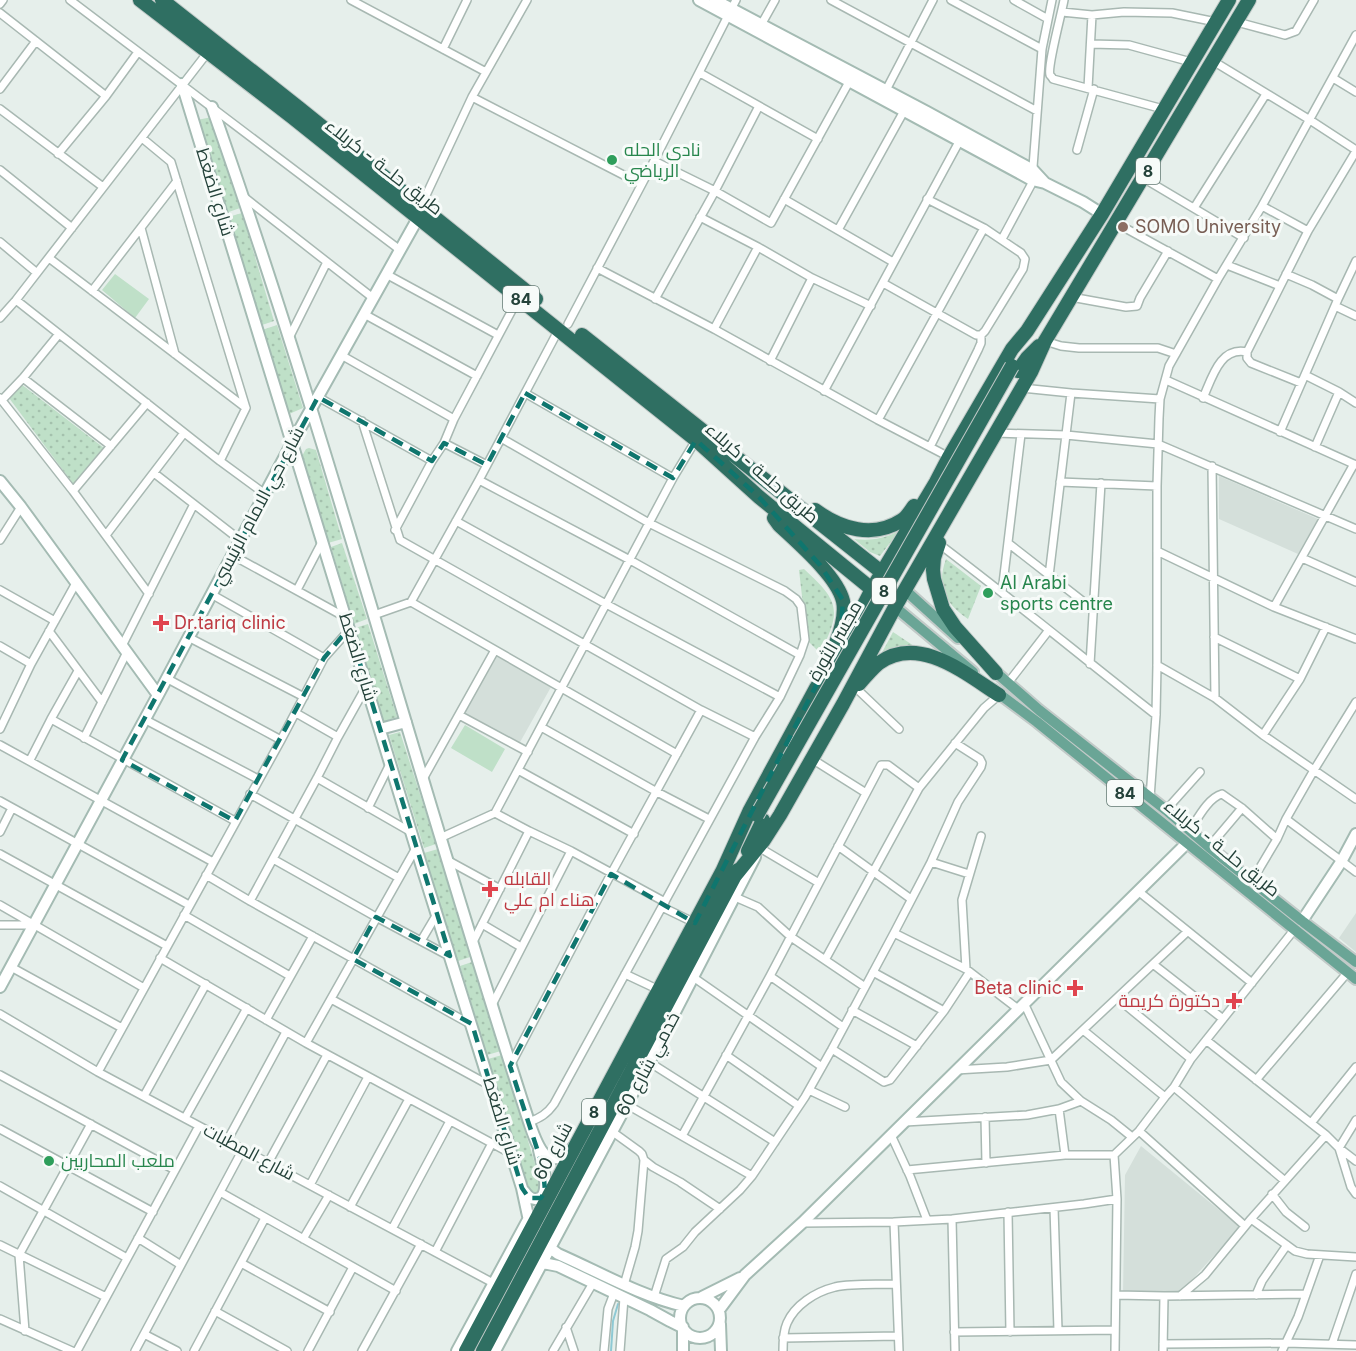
<svg xmlns="http://www.w3.org/2000/svg" width="1356" height="1351" viewBox="0 0 1356 1351" font-family="Inter,Cairo,sans-serif">
  <style>
    .built { fill: #d4dfda }
    .park { fill: url(#park-dots) }
    .pitch { fill: #bfe0c8 }
    .lines { fill: none; stroke-linecap: round; stroke-linejoin: round }
    .stream { stroke: #8ec9d4; stroke-width: 2 }
    .street-casing { stroke: #a8b8b2; stroke-width: 10 }
    .secondary-casing { stroke: #a4bbb3; stroke-width: 14 }
    .primary-casing { stroke: #c2cac8; stroke-width: 14 }
    .highway-casing { stroke: #c2cac8; stroke-width: 16 }
    .street { stroke: #fff; stroke-width: 7 }
    .secondary { stroke: #fff; stroke-width: 10 }
    .primary { stroke: #6aa596; stroke-width: 10 }
    .highway { stroke: #2f6f62; stroke-width: 14 }
    .highway-bridge-casing { stroke: #c2cac8; stroke-width: 16; stroke-linecap: butt }
    .highway-bridge { stroke: #2f6f62; stroke-width: 14 }
    .marked { fill: none; stroke: #0f766e; stroke-width: 4.5; stroke-dasharray: 12 8; stroke-linejoin: round }
    .leisure-dot { fill: #2e9e5b; stroke: #f7fbf9; stroke-width: 2 }
    .education-dot { fill: #8d6e63; stroke: #f7fbf9; stroke-width: 2 }
    .health-dot { fill: #e0444e; stroke: #f7fbf9; stroke-width: 2 }
    .labels { text-anchor: middle; stroke-width: 6; stroke-linejoin: round; paint-order: stroke }
    .shield { fill: #f7fbf9; stroke: #637a73; stroke-width: 1.5 }
    .shield-label { font-size: 16px; font-weight: bold; fill: #24423a }
    .leisure-label { font-size: 18px; fill: #27864d; stroke: #f7fbf9; text-anchor: start }
    .street-label { font-size: 18px; fill: #24423a; stroke: #f7fbf9 }
    .education-label { font-size: 18px; fill: #785e54; stroke: #f7fbf9; text-anchor: start }
    .health-label { font-size: 18px; fill: #be3a42; stroke: #f7fbf9; text-anchor: start }
  </style>
  <defs>
    <pattern id="park-dots" width="8" height="8" patternUnits="userSpaceOnUse" patternTransform="scale(1.5)"><rect width="8" height="8" fill="#bfe0c8"/><path d="M2 2h.1M6 6h.1" fill="none" stroke="#a4c1ad" stroke-width="1.8" stroke-linecap="round"/></pattern>
  </defs>
  <rect width="100%" height="100%" fill="#e6efeb"/>
  <path class="built" d="M1219,476L1318,519L1298,554L1219,519Z
    M498,655L551,687L519,744L463,714Z
    M1356,913V952L1339,938Z
    M1141,1146L1240,1227L1179,1294H1123L1125,1175Z"/>
  <path class="park" d="M212,117L240,208L226,213L197,120Z
    M242,213L274,321L262,325L228,217Z
    M277,325L303,408L289,414L262,330Z
    M21,384L104,448L74,485L9,398Z
    M309,448L316,450L342,539L328,543L302,456L306,449Z
    M897,532L896,535L880,556L870,552L854,539C869,541 883,539 897,532Z
    M342,543L367,619L354,624L331,547Z
    M946,559L981,586L968,619C945,603 936,587 946,559Z
    M804,569C839,601 842,610 820,653L807,640L799,570Z
    M368,624L397,717L383,722L355,628Z
    M893,632L920,650L878,660Z
    M400,732L436,844L424,848L389,735Z
    M438,849L470,957L458,961L424,853Z
    M472,962L501,1051L487,1055L460,966Z
    M502,1055L543,1190L541,1195L529,1193L488,1059Z"/>
  <path class="pitch" d="M115,274L149,299L135,318L102,290Z
    M465,725L505,749L492,772L451,748Z"/>
  <g class="lines">
    <path class="stream" d="M611,1351L613,1321L618,1304"/>
    <g class="street-casing">
      <path id="street" d="M70,0L400,250
        M351,0L486,72
        M831,0L1037,111
        M951,0L1042,49
        M1014,0L1048,19
        M1064,0C1062,12 1047,67 1050,75C1051,76 1052,77 1053,79L1163,109
        M0,4L3,0
        M1062,12L1092,15L1124,12L1172,13L1216,22
        M0,13L106,96
        M1237,22L1285,35L1296,31L1314,0
        M761,25L775,0
        M1091,44L1129,45L1191,62
        M443,49L467,0
        M1213,61L1310,120L1356,150
        M700,73L818,139
        M1333,78L1356,92
        M1088,88L1092,15
        M0,89L36,41
        M884,94L933,0
        M472,97L641,184
        M0,109L103,187
        M142,138L171,162L246,408L220,461
        M1077,150L1094,89
        M58,154L106,96L138,52
        M654,161L715,191L771,223L849,82
        M0,170L72,228
        M1143,178L1244,238
        M244,197L373,298
        M784,199L893,262
        M927,199L984,228L1021,253L1025,259L1023,269L985,331L981,335V343L978,350L930,447
        M421,206L472,97L527,0
        M1262,206L1308,231
        M1194,208L1266,94
        M700,217L758,247L812,278L871,306
        M1116,223L1218,279
        M141,228L175,354
        M838,230L904,111
        M1002,239L1031,185L1032,180L1042,49L1052,0
        M0,242L37,273
        M49,258L246,408
        M1227,265L1280,286
        M597,268L714,329L878,420L949,457
        M386,274L498,335
        M1286,274L1312,285L1338,299
        M883,283L976,335H981
        M92,291L177,181
        M1071,297L1126,307L1137,306L1140,298L1168,251
        M655,299L715,191L759,106
        M16,300L220,461L265,494
        M1335,306L1356,316
        M364,314L477,376
        M0,318L16,300L208,52
        M568,324L654,161L736,0
        M714,329L758,247
        M289,338L327,262
        M1045,341L1061,346L1079,348H1158L1176,354
        M341,355L454,419
        M770,361L812,278
        M1305,375L1339,392L1356,403
        M23,378L111,446
        M1166,380L1356,465
        M1301,383L1251,363L1247,358V352L1308,231L1356,151
        M1022,388L1071,393L1160,399
        M824,391L960,140
        M525,393L673,478
        M318,397L432,461
        M0,398L73,491L149,594
        M1203,398C1212,378 1220,346 1247,352
        M2,400L23,378L59,334
        M878,420L984,228
        M362,421L400,540L701,710L755,737
        M1280,432L1338,299L1356,261
        M995,433L1066,435L1158,444L1356,529
        M501,438L649,523L785,591L796,599L801,606L805,640L800,655L780,697L755,737L554,1104C547,1114 540,1118 529,1122
        M444,443L487,465
        M1315,447L1339,392
        M1212,466L1215,698
        M154,473L240,540
        M479,480L630,560L800,655
        M1060,482L1157,486
        M73,491L147,403
        M456,521L606,604L780,697
        M395,530L432,461L444,443L454,419L519,297
        M106,535L184,433
        M0,540L21,507
        M1008,543L1094,610
        M939,544C1012,599 1083,658 1156,715
        M1157,551L1274,607L1356,639
        M232,555L345,617
        M1302,558L1356,582
        M1049,576L1071,393
        M0,590L55,621
        M297,590L322,542
        M1002,592L1021,434
        M211,594L324,658
        M411,602L677,754
        M1274,607L1354,464
        M374,615L411,602L479,480L559,329
        M49,631L102,702
        M188,637L304,697
        M1214,637L1300,679
        M0,646L31,664
        M122,646L194,504
        M1090,664L1101,483
        M1157,665L1215,698L1263,735L1356,799
        M166,678L281,740
        M1008,683L1049,630
        M856,688L899,729
        M296,713L338,737
        M459,715L528,752
        M51,719L235,821
        M144,719L258,779
        M541,727L657,792L709,819
        M0,729L31,664L76,583
        M1263,735L1300,679L1326,627
        M84,738L127,652
        M0,745L213,862
        M812,759L866,793
        M30,760L51,719L78,671
        M518,770L634,834
        M317,778L411,832
        M423,779L495,650
        M250,794L399,878
        M1150,798L1156,715L1157,665V486L1159,418L1160,399L1169,366L1218,279L1262,206L1356,35
        M0,801L189,905
        M368,808L390,764
        M1166,810L1200,772
        M495,813L529,831L571,851L665,902
        M1286,819L1356,872
        M1190,830C1198,818 1208,798 1222,794L1242,808L1277,839
        M0,832L12,808
        M440,838L495,813L673,478L696,440
        M838,846L911,899
        M1209,847L1242,808
        M760,848L819,883
        M0,854L167,946
        M273,859L376,917L449,956
        M447,860L500,889
        M931,862L969,874
        M206,875L250,901L470,1024
        M1252,881L1277,839L1286,819L1314,770L1356,702
        M1138,891L1252,983
        M735,897L758,907L791,937L865,987
        M250,901L317,778L338,737L366,687
        M0,905L144,988
        M662,907L695,923
        M184,915L290,976
        M482,924L521,947
        M0,925H33
        M894,933L966,969L1018,1009
        M421,941L437,914
        M472,944L529,831
        M160,958L306,1043L512,1154
        M825,960L919,788L984,708L999,695
        M1153,964L1223,1019
        M11,967L122,1028
        M966,969L962,900L981,836
        M873,972L944,1011
        M625,974L659,990
        M770,976L843,1027
        M693,977L822,1067
        M1117,998L1191,1059
        M331,999L489,1085
        M1024,1003L1061,1082L1081,1101L1111,1120L1132,1137
        M492,1005L571,851
        M852,1010L917,1046
        M0,1014L98,1072L495,1284
        M266,1020L313,936
        M1083,1030L1165,1097
        M1206,1040L1326,1135L1339,1148L1356,1161
        M306,1043L416,848
        M832,1049L884,1082L890,1080L944,1011L969,973
        M726,1055L799,1106
        M649,1062L775,1142
        M510,1066L611,874L701,710
        M956,1070L1007,1067L1051,1060L1187,932
        M98,1072L281,740L324,658L349,630
        M0,1075L175,1170
        M1256,1080L1348,972
        M1174,1087L1285,1181
        M809,1090L845,1107
        M144,1096L206,984
        M624,1103L752,1176
        M1059,1109L1065,1155
        M985,1117L986,1163
        M185,1118L247,1008
        M1356,1120L1339,1148L1351,1187L1356,1194
        M905,1122L1027,1115L1059,1109L1081,1101
        M1311,1123L1356,1067
        M0,1129L153,1212
        M610,1130L639,1151L642,1154L644,1160L638,1231L635,1247L624,1285
        M1139,1131L1245,1226
        M891,1135L910,1176L927,1220
        M682,1136L770,976L881,765H888L919,788
        M227,1141L286,1032
        M1114,1155L1117,1199L1115,1351
        M644,1160L653,1167L680,1182L720,1209
        M268,1163L327,1055
        M907,1170L1065,1155H1114L1139,1131L1165,1097L1174,1087L1191,1059L1294,930
        M310,1185L368,1077
        M0,1186L127,1258
        M220,1192L396,1291
        M1272,1194L1286,1212L1305,1227
        M350,1207L409,1099
        M1054,1208L1058,1330
        M1008,1212L1010,1332
        M952,1219L955,1351
        M1251,1219L1295,1251L1307,1254L1356,1257
        M894,1222L952,1219L1084,1204L1117,1199
        M802,1223L894,1222L899,1351
        M392,1229L450,1121
        M138,1238L181,1265
        M303,1239L329,1195
        M0,1245L106,1297
        M435,1252L492,1143
        M241,1263L330,1312
        M1116,1295L1164,1296L1306,1294
        M1256,1295L1262,1281L1287,1245
        M1180,1296L1205,1275L1251,1219L1326,1135
        M654,1297L666,1259L683,1247L695,1232L740,1190L752,1176L805,1097L832,1049L894,933L931,862L958,802L981,767L982,763L980,759L955,743
        M215,1311L287,1351
        M0,1319L72,1351
        M566,1327L574,1351
        M25,1331L19,1255L91,1124
        M954,1332L1115,1330
        M144,1334L177,1351
        M783,1338L898,1336
        M1163,1344L1286,1343L1356,1345
        M1332,1344L1356,1274
        M77,1351L199,1126
        M135,1351L243,1149
        M194,1351L265,1218
        M308,1351L353,1267
        M362,1351L421,1244
        M553,1351L593,1283
        M604,1351L608,1309L614,1293
        M620,1351L624,1298
        M783,1351C783,1342 783,1332 787,1323C795,1305 815,1292 835,1287C854,1283 876,1285 896,1284
        M1163,1351L1164,1296
        M1282,1351L1298,1317L1320,1255"/>
    </g>
    <g class="secondary-casing">
      <path id="secondary" d="M699,0L1032,180L1045,183
        M715,0L927,112L1033,170L1045,183L1083,202L1102,214
        M182,84L416,848L522,1188L531,1230
        M212,107C330,442 419,785 529,1122C537,1145 546,1175 573,1147
        M0,481L21,507L158,695
        M380,729L406,722
        M1302,921L1341,862L1356,834
        M0,987L158,695L292,443L418,218
        M524,1191C527,1195 529,1199 535,1199C554,1200 541,1160 539,1150
        M547,1242L550,1248L558,1254C599,1272 640,1296 684,1306
        M537,1263L548,1264L558,1266L650,1310L670,1321L682,1327
        M702,1297L740,1278
        M680 1318a20 20 0 1 1 40 0a20 20 0 1 1-40 0Z
        M719,1310L745,1275L802,1223L1187,843
        M720,1324L721,1351
        M683,1327V1351
        M457,1351L529,1218
        M495,1351L643,1074L755,857"/>
    </g>
    <g class="primary-casing">
      <path id="primary" d="M905,590L958,638
        M895,607L973,672
        M992,669L1039,710L1166,810L1209,847L1302,921L1356,962
        M994,690L1037,722L1356,979"/>
    </g>
    <g class="highway-casing">
      <path id="highway" d="M140,0L292,117L696,440L759,497L879,595
        M162,0L299,108L536,299
        M582,335L889,578
        M1018,371L1027,358L1039,346
        M815,510C841,529 873,539 902,520C907,517 911,510 914,506
        M774,518L779,525C798,543 837,576 843,601C846,615 841,630 836,643
        M939,543L934,558L933,570L934,579L943,609L955,627L996,673
        M859,684C865,677 872,669 879,663C919,634 966,674 999,695
        M748,851L763,820
        M722,872L750,810L816,688L841,650L872,589L936,482L949,457L1012,349L1027,331L1102,214L1229,0
        M734,877L764,840L780,815L843,704L895,607L1031,372L1045,341L1249,0
        M466,1351L725,866
        M483,1351L738,870"/>
    </g>
    <use href="#street" class="street"/>
    <use href="#secondary" class="secondary"/>
    <use href="#primary" class="primary"/>
    <use href="#highway" class="highway"/>
    <g class="highway-bridge-casing">
      <path id="highway-bridge" d="M757,815L1012,366"/>
    </g>
    <use href="#highway-bridge" class="highway-bridge"/>
  </g>
  <path class="marked" d="M525,393L673,478L696,440L759,497L820,565L843,600L841,629L827,664L695,923L611,874L510,1066L543,1167L545,1191L541,1198H529L522,1188L472,1024L353,959L376,917L450,956L349,628L324,658L235,821L122,760L318,397L432,461L444,443L487,465Z"/>
  <g class="leisure-dot">
    <circle cx="612" cy="160" r="6"/>
    <circle cx="988" cy="593" r="6"/>
    <circle cx="49" cy="1161" r="6"/>
  </g>
  <circle class="education-dot" cx="1123" cy="227" r="6"/>
  <g class="health-dot">
    <path d="M158 614h6v6h6v6h-6v6h-6v-6h-6v-6h6z"/>
    <path d="M487 880h6v6h6v6h-6v6h-6v-6h-6v-6h6z"/>
    <path d="M1072 979h6v6h6v6h-6v6h-6v-6h-6v-6h6z"/>
    <path d="M1231 992h6v6h6v6h-6v6h-6v-6h-6v-6h6z"/>
  </g>
  <g class="labels">
    <g class="shield">
      <rect x="1136" y="158" width="24" height="26" rx="4.5"/>
      <rect x="503" y="286" width="36" height="26" rx="4.5"/>
      <rect x="872" y="578" width="24" height="26" rx="4.5"/>
      <rect x="1107" y="780" width="36" height="26" rx="4.5"/>
      <rect x="582" y="1099" width="24" height="26" rx="4.5"/>
    </g>
    <g class="shield-label">
      <text x="1148" y="177">8</text>
      <text x="521" y="305">84</text>
      <text x="884" y="597">8</text>
      <text x="1125" y="799">84</text>
      <text x="594" y="1118">8</text>
    </g>
    <g class="leisure-label">
      <text x="624" y="156">نادي الحله<tspan x="624" dy="21">الرياضي</tspan></text>
      <text x="1000" y="589">Al Arabi<tspan x="1000" dy="21">sports centre</tspan></text>
      <text x="61" y="1167">ملعب المحاربين</text>
    </g>
    <g class="street-label">
      <text transform="translate(384 167) rotate(38)" y="6">طريق حلــة - كربلاء</text>
      <text transform="translate(215 192) rotate(73)" y="6">شارع الضغط</text>
      <text transform="translate(762 473) rotate(41)" y="6">طريق حلــة - كربلاء</text>
      <text transform="translate(258 506) rotate(-62)" y="6">شارع حي الامام الرئيسي</text>
      <text transform="translate(835 641) rotate(-60)" y="6">مجسر الثورة</text>
      <text transform="translate(358 657) rotate(73)" y="6">شارع الضغط</text>
      <text transform="translate(1222 848) rotate(39)" y="6">طريق حلــة - كربلاء</text>
      <text transform="translate(648 1064) rotate(-62)" y="6">خدمي شارع 60</text>
      <text transform="translate(502 1121) rotate(73)" y="6">شارع الضغط</text>
      <text transform="translate(553 1151) rotate(-62)" y="6">شارع 60</text>
      <text transform="translate(249 1152) rotate(28)" y="6">شارع المطبات</text>
    </g>
    <g class="education-label">
      <text x="1135" y="233">SOMO University</text>
    </g>
    <g class="health-label">
      <text x="174" y="629">Dr.tariq clinic</text>
      <text x="504" y="885">القابله<tspan x="504" dy="21">هناء ام علي</tspan></text>
      <text x="1062" y="994" text-anchor="end">Beta clinic</text>
      <text x="1220" y="1007" text-anchor="end">دكتورة كريمة</text>
    </g>
  </g>
</svg>
